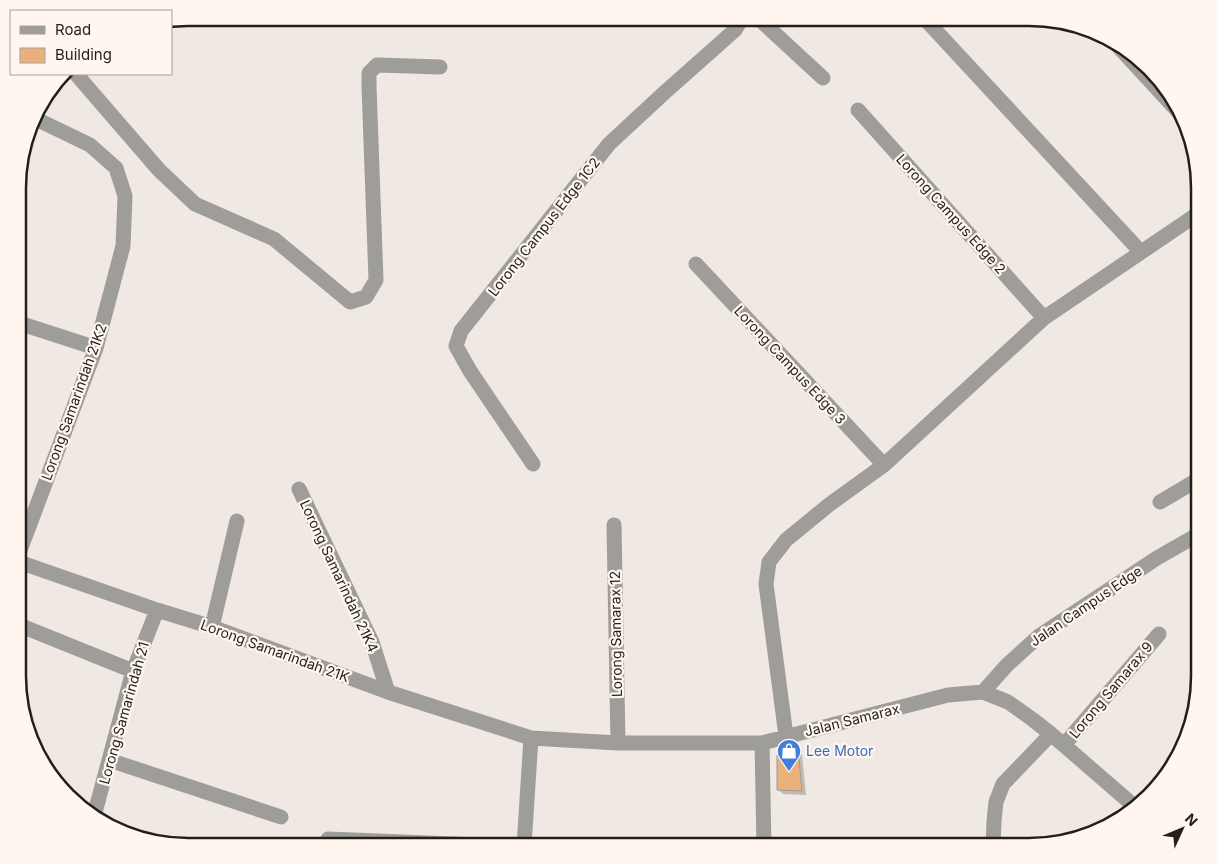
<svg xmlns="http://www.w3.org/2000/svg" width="1217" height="864" viewBox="0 0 1217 864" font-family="Inter,sans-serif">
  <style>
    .shadow { fill: #0003 }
    .building { fill: #ebb17c; stroke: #a19993 }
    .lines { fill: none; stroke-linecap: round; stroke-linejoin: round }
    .minor { stroke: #9f9d99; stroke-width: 15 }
    .labels { text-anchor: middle; stroke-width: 4.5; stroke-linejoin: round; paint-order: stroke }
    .street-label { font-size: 14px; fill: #211e1c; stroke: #fef6ef }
    .shop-label { font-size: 14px; fill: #366cbe; stroke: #fef6ef; text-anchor: start }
    .rim { fill: none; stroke: #211e1c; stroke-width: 2.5 }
  </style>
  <rect width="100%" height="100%" fill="#f0e8e2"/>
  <path class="shadow" d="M798,751L802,755L806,795L783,794L778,789Z"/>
  <path class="building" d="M798,749L802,791L777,790V755Z"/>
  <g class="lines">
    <path class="minor" d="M758,18L823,78
      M924,18L1141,252
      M1114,42L1183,117
      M76,74L159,170L195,204L274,239L350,302L366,297L376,280L369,86V73L377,65L440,67
      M858,110L1044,318
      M696,264L884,465
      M19,323L96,348
      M533,464L470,371L456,346L461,331L609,144L664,93L735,30L742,18
      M299,489L372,642L388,692
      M1160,502L1199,479
      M614,525L618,743
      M19,553L96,348L123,246L125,196L116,168L90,145L34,118
      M19,562L157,610L212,627L388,692L531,738L618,743H762L948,695L983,692L1008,702L1032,719L1051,734L1133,805
      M19,625L133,671
      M212,627L237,521
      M983,692L1007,665L1039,636L1157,558L1199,534
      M786,736L766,584L769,562L786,540L830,504L884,465L1044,318L1199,213
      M762,743L764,846
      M1064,745L1159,634
      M109,760L281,817
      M94,816L133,671L157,610
      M328,839L503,846
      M524,846L531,738
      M993,846L994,821L996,802L1003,784L1051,734"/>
  </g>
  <defs>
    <g id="shop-pin" transform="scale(1.25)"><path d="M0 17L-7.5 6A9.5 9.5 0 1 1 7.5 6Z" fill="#3f7fe0" stroke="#fef6ef"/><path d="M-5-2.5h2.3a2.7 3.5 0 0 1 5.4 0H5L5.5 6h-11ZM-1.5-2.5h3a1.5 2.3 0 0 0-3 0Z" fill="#fff"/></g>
  </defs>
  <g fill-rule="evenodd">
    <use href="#shop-pin" x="789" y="751"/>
  </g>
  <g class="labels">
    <g class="street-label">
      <text transform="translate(951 214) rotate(48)" y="5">Lorong Campus Edge 2</text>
      <text transform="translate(544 227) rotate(-52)" y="5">Lorong Campus Edge 1C2</text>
      <text transform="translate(790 365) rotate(47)" y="5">Lorong Campus Edge 3</text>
      <text transform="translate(74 402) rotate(-70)" y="5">Lorong Samarindah 21K2</text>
      <text transform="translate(339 576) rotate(65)" y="5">Lorong Samarindah 21K4</text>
      <text transform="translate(1086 606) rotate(-34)" y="5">Jalan Campus Edge</text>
      <text transform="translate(616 634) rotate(-91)" y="5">Lorong Samarax 12</text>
      <text transform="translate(275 651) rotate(20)" y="5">Lorong Samarindah 21K</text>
      <text transform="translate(1111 690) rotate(-50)" y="5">Lorong Samarax 9</text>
      <text transform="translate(124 713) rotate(-74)" y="5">Lorong Samarindah 21</text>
      <text transform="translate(852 720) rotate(-14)" y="5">Jalan Samarax</text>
    </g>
    <g class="shop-label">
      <text x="806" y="756">Lee Motor</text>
    </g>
  </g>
  <path d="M0 0H1217V864H0ZM188 26H1029A162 162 0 0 1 1191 188V676A162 162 0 0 1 1029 838H188A162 162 0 0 1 26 676V188A162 162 0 0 1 188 26Z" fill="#fef6ef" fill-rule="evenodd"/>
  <path class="rim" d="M188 26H1029A162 162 0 0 1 1191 188V676A162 162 0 0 1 1029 838H188A162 162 0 0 1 26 676V188A162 162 0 0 1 188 26Z"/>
  <rect x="10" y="10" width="162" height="65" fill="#fef6ef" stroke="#a6a09b"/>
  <rect x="20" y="26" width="25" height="8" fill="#9f9d99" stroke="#a6a09b"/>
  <text x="55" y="35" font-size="15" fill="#211e1c">Road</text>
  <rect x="20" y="48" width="25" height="15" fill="#ebb17c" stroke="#a6a09b"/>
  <text x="55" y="60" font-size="15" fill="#211e1c">Building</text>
  <g transform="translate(1182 829) rotate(46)" stroke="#fef6ef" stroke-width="4" paint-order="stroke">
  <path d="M0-4L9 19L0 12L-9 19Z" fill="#211e1c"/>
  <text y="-8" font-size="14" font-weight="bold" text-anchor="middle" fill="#211e1c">N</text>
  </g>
</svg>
